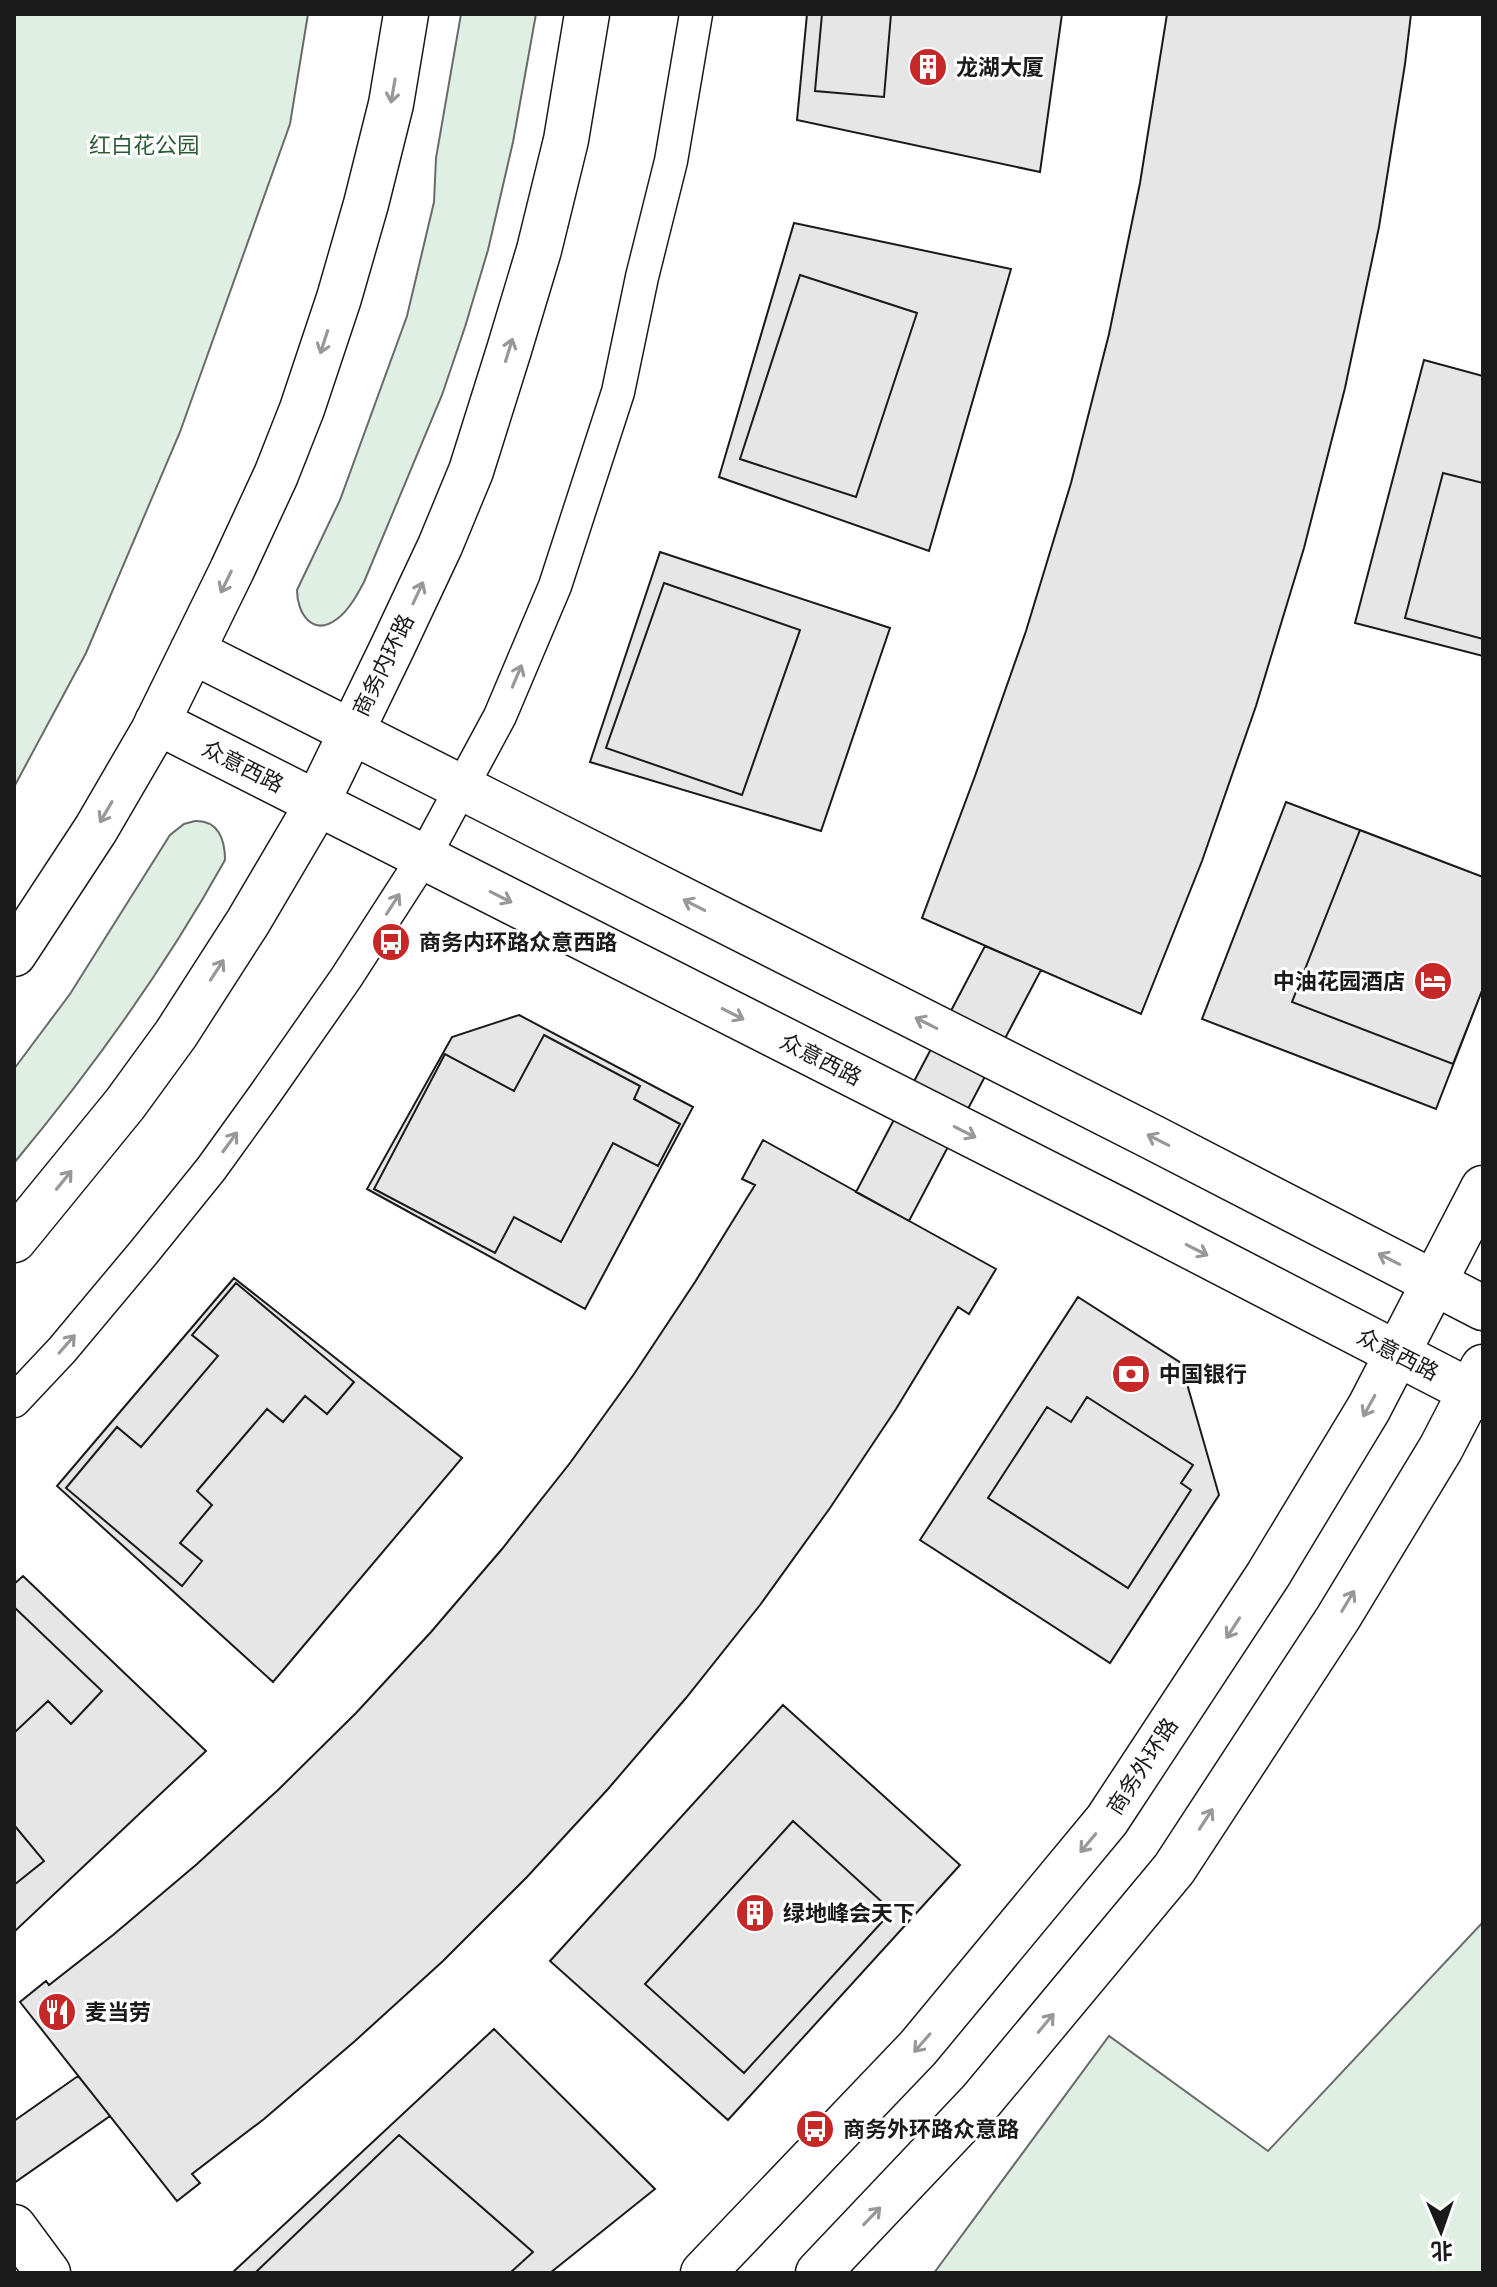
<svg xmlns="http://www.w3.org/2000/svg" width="1497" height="2287" viewBox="0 0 1497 2287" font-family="Jost,'Noto Sans SC',sans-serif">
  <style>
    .green { fill: #e0efe3; stroke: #6a6a6a; stroke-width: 2 }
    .building { fill: #e6e6e6; stroke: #1a1a1a; stroke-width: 2 }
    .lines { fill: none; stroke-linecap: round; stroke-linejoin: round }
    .street-casing { stroke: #1a1a1a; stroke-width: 35 }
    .secondary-casing { stroke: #1a1a1a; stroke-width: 47 }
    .street { stroke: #fff; stroke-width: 32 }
    .secondary { stroke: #fff; stroke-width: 44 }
    .oneway { stroke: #989898 }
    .labels { text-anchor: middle; stroke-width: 6; stroke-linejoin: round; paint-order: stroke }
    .poi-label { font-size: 22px; font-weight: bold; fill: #1a1a1a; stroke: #fff; text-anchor: start }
    .park-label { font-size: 22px; fill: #2b5a34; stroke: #fff }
    .street-label { font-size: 22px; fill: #1a1a1a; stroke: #fff }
  </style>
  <rect width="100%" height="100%" fill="#fff"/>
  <path class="green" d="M14,14H308L290,124L180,432L86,653L14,787Z
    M461,14H536L513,142L488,250L465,327L442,395L364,582C357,595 349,610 337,619C313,637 297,614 297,590L340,500L407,316L434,202L436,158Z
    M195,821C218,820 225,839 225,860C165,968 93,1068 14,1163V1069L70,994L170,835L184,824Z
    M1483,1922V2273H934L1109,2036L1268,2151Z"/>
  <path class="building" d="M807,14H1062L1040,172L797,120Z
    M822,14H891L884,97L815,91Z
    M1167,14H1411L1405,64L1379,227L1345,388L1304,548L1256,706L1202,861L1141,1014L922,918L975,776L1026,631L1071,483L1109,334L1140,183Z
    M794,223L1011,269L929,551L719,477Z
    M800,275L917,313L856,497L740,459Z
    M1424,360L1483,376V656L1355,623Z
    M1443,473L1483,483V639L1405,618Z
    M660,552L890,628L821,831L590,762Z
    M664,583L800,630L742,795L606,748Z
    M1286,802L1483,877V988L1436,1109L1202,1019Z
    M1360,830L1483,877V988L1453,1064L1292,1002Z
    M985,946L1041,970L909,1221L856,1192Z
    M519,1015L693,1107L585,1309L367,1189L452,1037Z
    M544,1035L640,1086L634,1099L680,1124L658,1166L613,1143L561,1242L514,1217L495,1253L374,1189L445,1054L514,1091Z
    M763,1140L996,1269L969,1314L958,1307L896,1409L830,1508L760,1605L686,1698L608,1789L527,1877L443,1961L355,2041L264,2119L192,2174L200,2183L177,2201L20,2002L46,1981L49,1985L113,1935L197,1864L278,1790L356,1713L431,1632L502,1549L570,1463L634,1374L695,1282L755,1185L742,1179Z
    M234,1278L462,1458L273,1682L57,1486Z
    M236,1283L354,1382L327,1414L305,1396L283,1422L267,1409L197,1491L212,1505L180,1543L202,1561L182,1586L66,1488L117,1427L141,1447L218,1356L192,1335Z
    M1078,1297L1181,1363L1219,1495L1110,1663L920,1540Z
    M1087,1397L1193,1465L1181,1483L1191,1490L1128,1588L988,1498L1047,1407L1071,1422Z
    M23,1576L206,1751L14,1932V1584Z
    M14,1607L102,1691L71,1724L48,1701L14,1733Z
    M783,1705L960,1865L728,2120L550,1961Z
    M793,1821L892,1911L744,2073L645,1984Z
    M14,1825L44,1861L14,1885Z
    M494,2029L655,2189L550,2273H232Z
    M78,2076L110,2116L14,2183V2121Z
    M399,2135L533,2252L510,2273H255Z"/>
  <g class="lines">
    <g class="street-casing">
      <path id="street" d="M14,1401L62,1350L144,1252L211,1169L265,1094L346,978L424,857L500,716L555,586L618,392L642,277L671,161L696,14"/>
    </g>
    <g class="secondary-casing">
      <path id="secondary" d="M192,651L1152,1137L1483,1308
        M157,722L1116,1208L1483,1398
        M14,954L96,829L153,731L232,570L276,475L302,409L339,298L366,204L391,104L406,14
        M14,1240L125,1104L176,1034L248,922L311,815L393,646L440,546L471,471L509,350L539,250L566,140L587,14
        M14,2227L48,2273
        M703,2273L918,2048L1107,1820L1268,1575L1369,1408L1483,1188
        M818,2273L980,2102L1174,1869L1338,1618L1441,1448L1483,1367"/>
    </g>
    <use href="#street" class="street"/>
    <use href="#secondary" class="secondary"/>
  </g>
  <defs><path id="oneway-shaft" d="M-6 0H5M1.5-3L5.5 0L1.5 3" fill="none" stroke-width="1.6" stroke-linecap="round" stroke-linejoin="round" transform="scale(2)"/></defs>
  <g class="oneway">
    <use href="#oneway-shaft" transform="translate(393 91) rotate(100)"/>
    <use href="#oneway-shaft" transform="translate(324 342) rotate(108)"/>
    <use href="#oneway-shaft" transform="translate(509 350) rotate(-73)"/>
    <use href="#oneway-shaft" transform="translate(226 582) rotate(116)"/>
    <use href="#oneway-shaft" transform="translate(418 593) rotate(-65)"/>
    <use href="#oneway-shaft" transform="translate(517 676) rotate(-67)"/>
    <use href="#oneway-shaft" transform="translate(106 812) rotate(120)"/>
    <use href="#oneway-shaft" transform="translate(501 897) rotate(27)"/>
    <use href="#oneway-shaft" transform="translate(393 904) rotate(-57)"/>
    <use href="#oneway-shaft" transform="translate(694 905) rotate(-153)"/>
    <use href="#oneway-shaft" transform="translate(217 970) rotate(-57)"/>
    <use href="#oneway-shaft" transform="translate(733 1014) rotate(27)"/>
    <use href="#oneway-shaft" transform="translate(926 1023) rotate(-153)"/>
    <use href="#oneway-shaft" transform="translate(965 1132) rotate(27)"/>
    <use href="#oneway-shaft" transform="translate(1158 1140) rotate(-153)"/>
    <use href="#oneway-shaft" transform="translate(230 1142) rotate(-54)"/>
    <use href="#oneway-shaft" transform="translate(64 1180) rotate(-51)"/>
    <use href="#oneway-shaft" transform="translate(1197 1250) rotate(27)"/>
    <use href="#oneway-shaft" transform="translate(1389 1259) rotate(-153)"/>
    <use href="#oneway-shaft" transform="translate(67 1344) rotate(-49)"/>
    <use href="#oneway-shaft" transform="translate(1369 1406) rotate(119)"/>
    <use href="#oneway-shaft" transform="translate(1348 1601) rotate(-59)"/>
    <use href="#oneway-shaft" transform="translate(1233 1628) rotate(123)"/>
    <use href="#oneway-shaft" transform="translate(1206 1819) rotate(-57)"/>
    <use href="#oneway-shaft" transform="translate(1088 1843) rotate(130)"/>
    <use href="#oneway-shaft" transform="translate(1046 2023) rotate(-50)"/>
    <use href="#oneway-shaft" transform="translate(922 2043) rotate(131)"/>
    <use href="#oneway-shaft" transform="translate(872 2216) rotate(-46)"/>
  </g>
  <defs>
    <g id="building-disc" transform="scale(2)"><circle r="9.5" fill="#c62828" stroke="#fff"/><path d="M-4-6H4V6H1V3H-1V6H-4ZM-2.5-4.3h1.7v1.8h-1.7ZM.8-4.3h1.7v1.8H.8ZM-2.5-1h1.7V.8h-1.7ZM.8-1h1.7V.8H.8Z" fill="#fff"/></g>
    <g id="bus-disc" transform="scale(2)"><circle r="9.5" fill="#c62828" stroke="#fff"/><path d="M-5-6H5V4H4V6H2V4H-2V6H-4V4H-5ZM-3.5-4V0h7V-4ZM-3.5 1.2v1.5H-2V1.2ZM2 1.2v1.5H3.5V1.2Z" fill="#fff"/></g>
    <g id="hotel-disc" transform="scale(2)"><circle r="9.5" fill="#c62828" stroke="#fff"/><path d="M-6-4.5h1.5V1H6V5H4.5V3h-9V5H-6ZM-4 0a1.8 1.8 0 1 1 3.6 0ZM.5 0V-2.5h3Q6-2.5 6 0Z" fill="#fff"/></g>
    <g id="bank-disc" transform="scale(2)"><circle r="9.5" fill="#c62828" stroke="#fff"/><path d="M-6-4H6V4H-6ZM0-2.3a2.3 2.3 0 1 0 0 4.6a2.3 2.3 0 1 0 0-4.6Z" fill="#fff"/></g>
    <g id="restaurant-disc" transform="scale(2)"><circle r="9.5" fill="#c62828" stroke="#fff"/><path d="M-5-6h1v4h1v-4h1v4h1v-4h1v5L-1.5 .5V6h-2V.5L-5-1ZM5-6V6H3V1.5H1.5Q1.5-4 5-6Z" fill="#fff"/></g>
  </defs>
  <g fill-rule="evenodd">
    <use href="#building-disc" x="928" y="67"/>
    <use href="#bus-disc" x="391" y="942"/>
    <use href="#hotel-disc" x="1433" y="981"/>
    <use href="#bank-disc" x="1131" y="1374"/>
    <use href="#building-disc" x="755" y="1913"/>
    <use href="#restaurant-disc" x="57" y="2012"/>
    <use href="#bus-disc" x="815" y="2129"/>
  </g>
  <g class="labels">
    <g class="poi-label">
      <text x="956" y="75">龙湖大厦</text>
      <text x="419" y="950">商务内环路众意西路</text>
      <text x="1405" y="989" text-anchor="end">中油花园酒店</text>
      <text x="1159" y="1382">中国银行</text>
      <text x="783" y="1921">绿地峰会天下</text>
      <text x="85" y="2020">麦当劳</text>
      <text x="843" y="2137">商务外环路众意路</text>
    </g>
    <g class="park-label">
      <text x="144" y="153">红白花公园</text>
    </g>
    <g class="street-label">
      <text transform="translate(383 665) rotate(-64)" y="8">商务内环路</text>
      <text transform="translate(243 766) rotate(27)" y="8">众意西路</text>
      <text transform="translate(821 1059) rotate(27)" y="8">众意西路</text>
      <text transform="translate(1398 1354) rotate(27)" y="8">众意西路</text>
      <text transform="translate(1142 1766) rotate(-57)" y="8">商务外环路</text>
    </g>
  </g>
  <rect width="1497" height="2287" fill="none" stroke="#1a1a1a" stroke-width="32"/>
  <g transform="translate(1441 2231) rotate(178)" stroke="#ffffff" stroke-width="6" paint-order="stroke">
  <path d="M0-6L14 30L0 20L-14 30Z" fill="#1a1a1a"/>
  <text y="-12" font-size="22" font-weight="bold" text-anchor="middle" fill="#1a1a1a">北</text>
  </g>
</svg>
